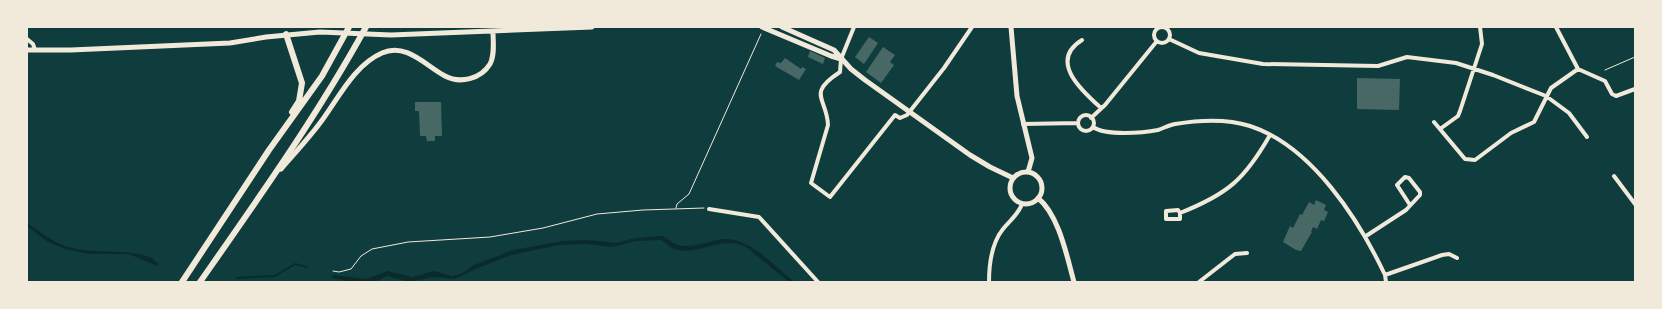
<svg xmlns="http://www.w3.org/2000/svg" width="1662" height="309" viewBox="0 0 1662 309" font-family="'Exo 2',sans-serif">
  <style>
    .water { fill: #0a2a2b }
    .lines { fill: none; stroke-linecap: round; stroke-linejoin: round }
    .stream { stroke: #0a2a2b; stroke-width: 2 }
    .building { fill: #486865 }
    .path { stroke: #f1e9da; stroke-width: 1 }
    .minor { stroke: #f1e9da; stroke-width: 4 }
    .tertiary { stroke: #f1e9da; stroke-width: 5 }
    .primary { stroke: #f1e9da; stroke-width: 6 }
  </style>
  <rect width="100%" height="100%" fill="#0f3d3e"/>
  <path class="water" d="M27,223C42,233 54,244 72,248C99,255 128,247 154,259V261L158,263L157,266L129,254H90L65,249L48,242L27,226Z
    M660,236C670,237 671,246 685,246C698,247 710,240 724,239C751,238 774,267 795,282H789L746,247C720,235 698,257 674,249C669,247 666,242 661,240L635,241L613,247L586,244L559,245L511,255L478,268L455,279L433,277L410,282L387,276L375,282H350L332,278L333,275L366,279L388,271L412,277L434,271L452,276L461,274L474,265L513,250L563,241L588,240L618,243L630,239Z"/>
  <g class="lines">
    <path class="stream" d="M237,278L275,276L295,264L307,267"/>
  </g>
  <path class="building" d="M869,37L878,43L864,64L855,57Z
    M883,47L895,55L890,62L894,65L881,83L866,72Z
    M810,51L825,58L823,64L808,57Z
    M785,58L801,69L802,67L806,69L799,80L775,66L777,62L781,63Z
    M1357,78L1400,79L1399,110L1357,109Z
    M415,102H441L442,136H435V141H427L426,136H420L419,111H415Z
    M1316,200L1326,205L1324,210L1328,212L1324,221L1321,220L1317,229L1313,227L1311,232H1312L1301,251L1296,250L1283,242L1286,235L1290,226L1293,228L1300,214L1302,215L1309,202L1314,205Z"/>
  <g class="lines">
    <path class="path" d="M1605,70L1635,57
      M676,208L677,204L689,194L761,34
      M333,271L339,272L351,269L361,256L372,249L408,242L490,237L543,228L597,214L643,210L704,208"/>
    <path class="minor" d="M854,27L841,59L840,72C806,94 827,98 828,125L811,183L830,197L895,115L900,118L907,115L944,68L972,27
      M1154 35a8 8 0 1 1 16 0a8 8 0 1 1-16 0Z
      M27,39L33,44L35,50
      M1169,39L1199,53L1263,64L1378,66L1407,57L1456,63L1493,75L1546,96L1569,113L1587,137
      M1082,40C1048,61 1082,91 1101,108
      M1578,69L1605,81L1612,94L1616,96L1635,89
      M1078 123a8 8 0 1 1 16 0a8 8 0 1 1-16 0Z
      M1091,118L1105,105L1157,41
      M1434,122L1465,159L1475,160L1511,133L1534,122L1551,88L1578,69L1556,27
      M1023,124L1078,123
      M1093,127C1106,136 1143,133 1158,130C1164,128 1169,125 1175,124C1199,120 1228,119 1250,126C1312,146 1359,220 1385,275L1386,282
      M1440,129L1458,116L1460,111L1482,44L1480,27
      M1614,176L1635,204
      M709,209L759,217L818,282
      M1180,213L1178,210L1166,211V219H1180V213C1228,194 1245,179 1270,135
      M1366,236L1406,210L1420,195V192L1409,178L1405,177L1397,185L1410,205
      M1385,275L1442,255L1449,254L1457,258
      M989,282C989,264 991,244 1003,229C1010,220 1018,215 1022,204
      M1199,282L1235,254L1247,253"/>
    <path class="tertiary" d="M762,27L831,56L841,59
      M782,27L834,50L851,69L865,80L970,155L990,167L1013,178
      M1011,27L1017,96L1032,158L1028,172
      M27,50H71L230,43L266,37L320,32L391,35L592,27
      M281,169C294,154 308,139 320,123C338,99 354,65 382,53C406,42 426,66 445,76C460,84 481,79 490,64C495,55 493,41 493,31
      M1010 188a16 16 0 1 1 32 0a16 16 0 1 1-32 0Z
      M1038,198C1059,215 1067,257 1074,282"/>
    <path class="primary" d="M286,34L302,83L299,101L292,112
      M182,282L269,150L322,76L349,27
      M200,282C258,199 317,116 366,27"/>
  </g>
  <rect width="1662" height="309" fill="none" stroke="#f1e9da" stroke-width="56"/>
</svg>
